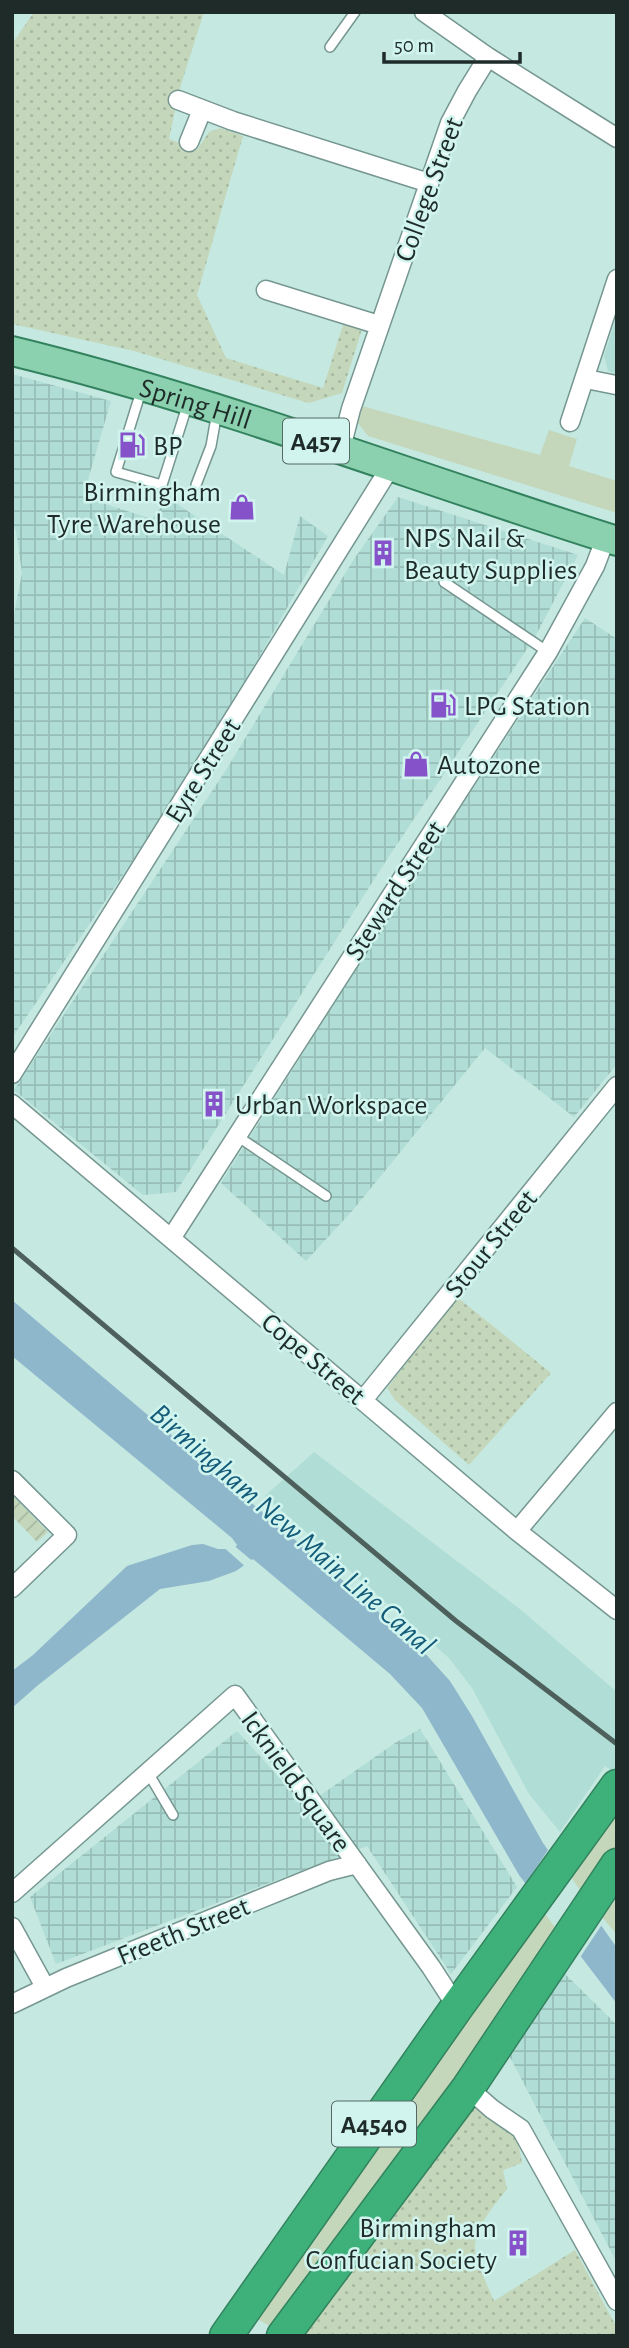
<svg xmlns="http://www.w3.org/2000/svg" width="629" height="2348" viewBox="0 0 629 2348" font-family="'Alegreya Sans',sans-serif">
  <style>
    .built { fill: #b0ddd5 }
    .industrial { fill: url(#industrial-grid) }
    .grass { fill: #c4d7bb }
    .park { fill: url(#park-dots) }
    .garden { fill: url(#garden-furrows) }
    .water { fill: #8fb7cb }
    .pier { fill: #c5e8e1 }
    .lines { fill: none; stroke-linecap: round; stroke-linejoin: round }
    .lane-casing { stroke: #769791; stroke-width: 12 }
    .street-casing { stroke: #769791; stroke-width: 21 }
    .primary-casing { stroke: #33825e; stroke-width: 32 }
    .highway-casing { stroke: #33825e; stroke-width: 35 }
    .lane { stroke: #fff; stroke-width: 9 }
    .street { stroke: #fff; stroke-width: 18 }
    .primary { stroke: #8bd0af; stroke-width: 28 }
    .highway { stroke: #3eb17a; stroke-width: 32 }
    .rail { stroke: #4d605c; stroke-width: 5 }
    .labels { text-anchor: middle; stroke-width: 5; stroke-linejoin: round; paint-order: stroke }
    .shield { fill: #d1f5ee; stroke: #546864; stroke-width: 2 }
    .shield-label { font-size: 26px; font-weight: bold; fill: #1e2b29 }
    .street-label { font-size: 28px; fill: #1e2b29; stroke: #d1f5ee }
    .poi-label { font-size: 28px; fill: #1e2b29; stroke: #d1f5ee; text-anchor: start }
    .water-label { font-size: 30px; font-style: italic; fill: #145c79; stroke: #d1f5ee }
  </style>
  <defs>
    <pattern id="industrial-grid" width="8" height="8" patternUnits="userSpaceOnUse" patternTransform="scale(1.75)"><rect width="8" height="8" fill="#b0ddd5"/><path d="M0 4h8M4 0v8" fill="none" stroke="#97beb7"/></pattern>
    <pattern id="park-dots" width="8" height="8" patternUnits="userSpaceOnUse" patternTransform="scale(1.75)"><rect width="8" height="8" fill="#c4d7bb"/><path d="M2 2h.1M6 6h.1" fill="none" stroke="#a8b9a1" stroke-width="1.8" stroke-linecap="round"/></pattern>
    <pattern id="garden-furrows" width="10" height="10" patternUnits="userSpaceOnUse" patternTransform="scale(1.75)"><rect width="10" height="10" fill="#c4d7bb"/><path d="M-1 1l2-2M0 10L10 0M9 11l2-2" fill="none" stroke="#a8b9a1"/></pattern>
  </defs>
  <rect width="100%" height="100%" fill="#c5e8e1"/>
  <path class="built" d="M617,315V374L608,371L604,356Z
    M314,1452L521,1610L617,1692V1774L605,1766L560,1832L529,1794L472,1688L449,1658L265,1496Z"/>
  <path class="industrial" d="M12,374L111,401L83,497L152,519L168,498L284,575L300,516L328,536L197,766L12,1038V625L22,573L16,531L12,522Z
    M398,497L578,555L535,637L382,867L176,1192L143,1195L14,1090L226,770L354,559Z
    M585,618L617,639V1064L574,1117L485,1048L353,1210L306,1261L221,1183L408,887Z
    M420,1729L517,1887L451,1974L367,1846L56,1964L30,1897L237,1731L305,1806L395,1743Z
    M564,1973L617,2025V2263L510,2057Z"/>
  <path class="grass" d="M362,406L540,455L549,430L577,439L569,466L617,481V513L368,436L358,423Z
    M617,1796V1848L546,1948L484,2045L278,2326H270L257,2319Z
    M617,1898V1935L602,1917Z"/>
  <path class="park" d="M34,12H204L180,88L169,139L197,150L209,132L221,128L243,136L197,295L226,358L323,388L344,322L362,329L342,393L309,403L134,351L12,324V44Z
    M457,1297L551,1373L469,1465L395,1400L387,1388Z
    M476,2104C505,2122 517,2127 522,2163L503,2170L507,2189C495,2205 475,2226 475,2248C475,2259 489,2289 494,2301L575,2250L617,2328V2336H302L461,2106Z"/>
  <path class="garden" d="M12,1495L48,1532L37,1542L12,1516Z"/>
  <path class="water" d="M12,1300L340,1578L422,1650L450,1681L472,1716L543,1843L617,1948V2004L519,1875L422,1708L390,1674L253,1559L236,1571L209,1581L160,1589L37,1686L12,1708V1671L33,1655L127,1566L192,1545L203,1544L218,1549H234L237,1545L232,1538L12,1356Z"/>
  <path class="pier" d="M231,1543L262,1569L261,1570L253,1563L247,1568L221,1545L232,1546Z
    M550,1847L603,1923L579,1959L524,1886Z"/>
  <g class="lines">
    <g class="lane-casing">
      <path id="lane" d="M330,47L355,12
        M142,388L116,472L162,485L188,403
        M196,485L211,446L217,412
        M444,582L548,652
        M237,1136L326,1196
        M147,1771L173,1815"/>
    </g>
    <g class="street-casing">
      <path id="street" d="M424,12L488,57L617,138
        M178,100L233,121L429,183
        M189,142L202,110
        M266,290L379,325
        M586,379L616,385
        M570,422L617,279
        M341,448L351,409L450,123L467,91L488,57
        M12,1074L391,466
        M12,1104L517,1531L617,1610
        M172,1237L548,652L595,566L606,537
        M363,1400L617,1086
        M12,1480L67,1535L12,1588
        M517,1531L617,1412
        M12,1893L235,1695L431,1967L457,2007
        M12,1927L45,1987
        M12,2004L66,1978L329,1871L357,1864
        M468,2088L492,2109L521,2129L617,2301"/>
    </g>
    <g class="primary-casing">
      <g id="primary">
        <path id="s1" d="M12,351C218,401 415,478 617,541"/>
      </g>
    </g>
    <g class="highway-casing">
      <path id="highway" d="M226,2336L457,2007L617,1786
        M283,2336L468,2088L617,1865"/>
    </g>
    <use href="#lane" class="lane"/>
    <use href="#street" class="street"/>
    <use href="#primary" class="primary"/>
    <use href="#highway" class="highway"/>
    <path class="rail" d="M12,1248L456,1621L617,1744"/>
  </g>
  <defs>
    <g id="fuel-bare" transform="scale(2.1)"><path d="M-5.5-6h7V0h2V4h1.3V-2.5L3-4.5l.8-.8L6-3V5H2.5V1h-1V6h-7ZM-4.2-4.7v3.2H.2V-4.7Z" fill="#8652ca" stroke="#d1f5ee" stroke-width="2.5" paint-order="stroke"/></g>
    <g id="shop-bare" transform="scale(2.1)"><path d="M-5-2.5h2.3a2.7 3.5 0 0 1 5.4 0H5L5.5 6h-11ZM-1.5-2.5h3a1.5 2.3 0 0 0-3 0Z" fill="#8652ca" stroke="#d1f5ee" stroke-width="2.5" paint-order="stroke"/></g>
    <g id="building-bare" transform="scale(2.1)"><path d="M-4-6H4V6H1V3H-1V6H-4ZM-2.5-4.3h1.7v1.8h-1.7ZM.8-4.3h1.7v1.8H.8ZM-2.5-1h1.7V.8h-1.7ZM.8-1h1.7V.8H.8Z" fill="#8652ca" stroke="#d1f5ee" stroke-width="2.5" paint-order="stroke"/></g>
  </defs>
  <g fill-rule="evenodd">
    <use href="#fuel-bare" x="132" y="445"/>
    <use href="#shop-bare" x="242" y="507"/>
    <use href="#building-bare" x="383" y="553"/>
    <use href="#fuel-bare" x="443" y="705"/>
    <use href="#shop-bare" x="416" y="764"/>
    <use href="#building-bare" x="214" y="1104"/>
    <use href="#building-bare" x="518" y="2243"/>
  </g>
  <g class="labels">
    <g class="shield">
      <rect x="283" y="418.5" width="66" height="45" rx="5"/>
      <rect x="332" y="2101.5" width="84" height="45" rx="5"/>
    </g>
    <g class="shield-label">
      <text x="316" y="450">A457</text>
      <text x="374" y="2133">A4540</text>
    </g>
    <g class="street-label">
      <text transform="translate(428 189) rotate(-70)" y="10">College Street</text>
      <text dy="10" stroke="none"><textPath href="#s1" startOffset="191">Spring Hill</textPath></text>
      <text transform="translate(202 770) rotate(-58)" y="10">Eyre Street</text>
      <text transform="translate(394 890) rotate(-57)" y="10">Steward Street</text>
      <text transform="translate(490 1243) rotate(-51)" y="10">Stour Street</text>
      <text transform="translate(314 1358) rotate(40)" y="10">Cope Street</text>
      <text transform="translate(297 1781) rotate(54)" y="10">Icknield Square</text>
      <text transform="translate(183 1930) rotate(-22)" y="10">Freeth Street</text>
    </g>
    <g class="poi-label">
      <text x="153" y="455">BP</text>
      <text x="221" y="501" text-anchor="end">Birmingham<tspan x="221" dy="32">Tyre Warehouse</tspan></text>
      <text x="404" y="547">NPS Nail &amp;<tspan x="404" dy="32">Beauty Supplies</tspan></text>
      <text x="464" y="715">LPG Station</text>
      <text x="437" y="774">Autozone</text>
      <text x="235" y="1114">Urban Workspace</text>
      <text x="497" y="2237" text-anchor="end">Birmingham<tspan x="497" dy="32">Confucian Society</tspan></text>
    </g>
    <g class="water-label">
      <text transform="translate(293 1529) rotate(41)" y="10">Birmingham New Main Line Canal</text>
    </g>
  </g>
  <rect width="629" height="2348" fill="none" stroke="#1e2b29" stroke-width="28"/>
  <path d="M384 52v10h136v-10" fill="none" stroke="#1e2b29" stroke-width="3.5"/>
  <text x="394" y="52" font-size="21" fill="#1e2b29" stroke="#d1f5ee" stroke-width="5" paint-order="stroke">50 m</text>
</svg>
